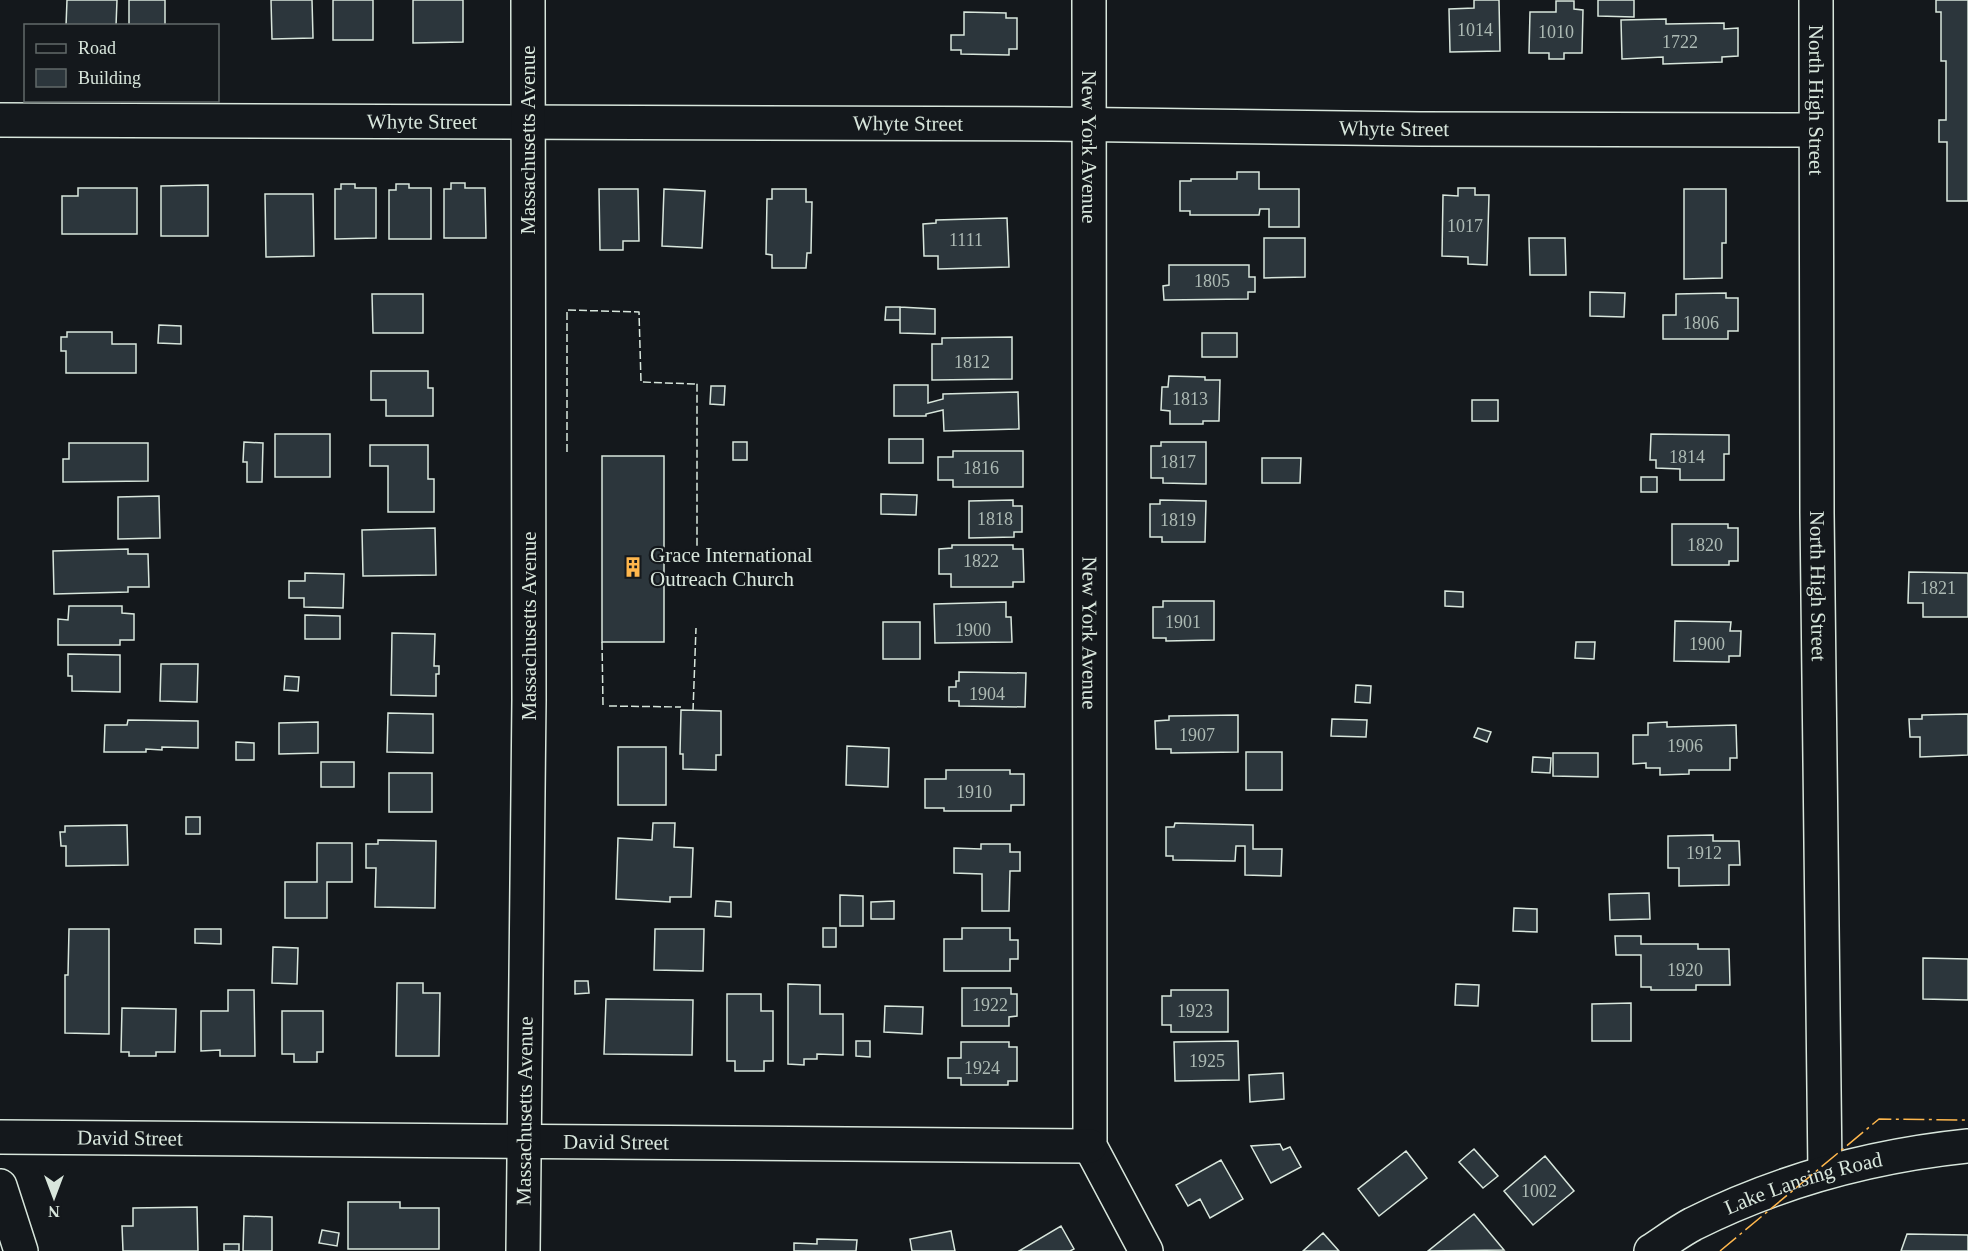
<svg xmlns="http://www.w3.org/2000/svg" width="1968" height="1251" viewBox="0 0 1968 1251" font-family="'Times New Roman',serif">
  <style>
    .building { fill: #2c363c; stroke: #d8e6dc; stroke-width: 1.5 }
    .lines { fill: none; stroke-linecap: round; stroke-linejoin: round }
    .minor-casing { stroke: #d8e6dc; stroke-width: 36 }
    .major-casing { stroke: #d8e6dc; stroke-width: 36 }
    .minor { stroke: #14181c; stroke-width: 33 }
    .major { stroke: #14181c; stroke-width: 33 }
    .fence { stroke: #d8e6dc; stroke-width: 1.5; stroke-dasharray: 8 3; stroke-linecap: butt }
    .power { stroke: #ffb74d; stroke-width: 1.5; stroke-dasharray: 21 4.5 3 4.5; stroke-linecap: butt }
    .labels { text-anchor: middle; stroke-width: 4.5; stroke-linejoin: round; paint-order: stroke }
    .number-label { font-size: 18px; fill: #adbab4 }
    .street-label { font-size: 21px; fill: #d8e6dc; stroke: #14181c }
    .poi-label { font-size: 21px; fill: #d8e6dc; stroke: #14181c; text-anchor: start }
  </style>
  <rect width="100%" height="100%" fill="#14181c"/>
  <path class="building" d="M67,0H117L116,26H66Z
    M129,0H165V26H129Z
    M271,0H312L313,38L272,39Z
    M333,0H373V40H333Z
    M413,0H463V42L413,43Z
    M1474,0H1499L1500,51L1450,52L1449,9L1474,8Z
    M1598,0H1634V17L1598,16Z
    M1936,0H1968V201H1947V142H1939V120H1946V61H1941V12H1936Z
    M1556,1H1574V9L1583,10L1582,53H1564V59H1549V53H1529L1530,12H1556Z
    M964,12L1006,13V18H1017V49H1009V55L961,54V50H951V35H964Z
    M1666,19V24L1724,23V29L1738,28V56L1722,57V62L1663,64V57L1622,59L1621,20Z
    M1237,172H1259V189H1299V227H1269V209H1260L1259,215H1190V211H1180V181H1191V179H1237Z
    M451,183H465V188H485L486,238H444V189H451Z
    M341,184H355V188H376V238L335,239V189H341Z
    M396,184H409V188H431V239H389V190H396Z
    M208,185V236H161V186Z
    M78,188H137V234H62V196H78Z
    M1458,188H1475V195H1489L1487,265L1468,264V257L1442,256L1443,195L1458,196Z
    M599,189H638L639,241H623V250H600Z
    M664,189L705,191L702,248L662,246Z
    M772,189H806V202H812L811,253H807L806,268H772V255L766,254L767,199H772Z
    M1684,189H1726V243H1722V278L1684,279Z
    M265,194H313L314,256L266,257Z
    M1007,218L1009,267L938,269V256H924L923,224L936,223V220Z
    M1264,238H1305V277L1264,278Z
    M1529,238H1565L1566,275H1530Z
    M1169,265H1249V277H1255V292H1248V299L1164,300L1163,286L1169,285Z
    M1590,292L1625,293L1624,317L1590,316Z
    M1726,293V298H1738V331H1728V339H1663V315H1676V294Z
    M372,294H423V333H373Z
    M886,307H900V320H885Z
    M900,307L935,309V334L900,333Z
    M159,325L181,326V344L158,343Z
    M67,332H112V344H136V373H66V351H61V337H67Z
    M1202,333H1237V357H1202Z
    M1012,337V379L932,380V344H942V338Z
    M371,371H428V388H433V416H386V400H371Z
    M1169,376L1205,377V380H1220L1219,421H1203V424H1170V411L1161,410L1162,387H1168Z
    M894,385H928V403L943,399V394L1018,392L1019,429L944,431L943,410L926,414V416H894Z
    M711,386H725L724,405L710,404Z
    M1472,400H1498V421H1472Z
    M275,434H330V477H275Z
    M1651,434L1729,435V454H1724V480H1680V469L1656,468V460H1650Z
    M889,439H923V463H889Z
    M244,442L263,443L262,482H247V462H243Z
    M733,442H747V460H733Z
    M1161,442H1206V484L1163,483V478H1151V446H1161Z
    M69,443H148V481L63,482V459H69Z
    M370,445H428V479H434V512H388V466H370Z
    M953,451H1023V487H953V480H938V457H953Z
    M602,456H664V642H602Z
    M1262,458H1301L1300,483H1262Z
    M1641,477H1657V492H1641Z
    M881,494L917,495L916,515L881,514Z
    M159,496L160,538L118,539V497Z
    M1013,500V506H1022V532H1014V537L969,538V501Z
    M1160,500L1206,501L1205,542H1162V537H1150V504H1160Z
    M1672,524H1728V528H1738V561H1729V565H1672Z
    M435,528L436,575L363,576L362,530Z
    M952,545H1013V549H1023L1024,582H1013V587H951V574H939V549L952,548Z
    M128,549V554H148L149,587H128V592L54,594L53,551Z
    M1909,572L1968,573V617H1923V603H1908Z
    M305,573L344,574L343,608L304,607V598H289V581H305Z
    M1445,591L1463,592V607L1445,606Z
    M1163,601H1214V640L1166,641V638H1153V607H1163Z
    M1006,602V617H1011L1012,642L935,643L934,604Z
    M69,606H122V613L134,614V640H120V645H58V619L68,620Z
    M305,615L340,616V639H305Z
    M1675,621L1731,622L1730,631H1741L1740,656H1729V662L1674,661Z
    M883,622H920V659H883Z
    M392,633L435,634L434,666H439V674H436V696L391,695Z
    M1576,642H1595L1594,659L1575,658Z
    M68,654L120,655V692L72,691V676H68Z
    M161,664H198L197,702L160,701Z
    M959,672L1026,673L1025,707L959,706V701H949V687H956V681H959Z
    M285,676L299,677L298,691L284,690Z
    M1356,685L1371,686L1370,703L1355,702Z
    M681,710L721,711V755H716V770L683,769V754H680Z
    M388,713L433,714V753L387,752Z
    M1968,714V755L1920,757V737H1910L1909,719H1922V715Z
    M1238,715V752L1171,753V749H1156L1155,721L1169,720V716Z
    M1332,719L1367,720L1366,737L1331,736Z
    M128,720L198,721V748L162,747V750L146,749V752H104L105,725H127Z
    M318,722V753L279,754V723Z
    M1667,722V727L1736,725L1737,758H1730V770H1689V774L1660,775V768H1646V763L1633,764V735H1648V723Z
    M1478,728L1491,732L1487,742L1474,737Z
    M236,742L254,743V760H236Z
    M847,746L889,748L888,787L846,785Z
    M618,747H666V805H618Z
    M1246,752H1282V790H1246Z
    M1553,753H1598V777L1553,776Z
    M1533,757L1551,758L1550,773L1532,772Z
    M321,762H354V787H321Z
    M946,770H1010V774H1024V805H1011V811H944V808H925V779H946Z
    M389,773H432V812H389Z
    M186,817H200V834H186Z
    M653,823H675L674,847L693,848L691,897H670V902L616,899L618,838L652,840Z
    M1175,823L1253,825V849H1282L1281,876L1245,875V846H1236L1235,861L1173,860V856H1166V827H1174Z
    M127,825L128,865L66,866V846H61L60,832H65V826Z
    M1713,835V841H1739L1740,865H1729V885L1679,886V868H1668V836Z
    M378,840L436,841L435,908L375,907L376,868H366V844H378Z
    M317,843H352V882H327V918H285V882H317Z
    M981,844H1010V852H1020V871H1010L1009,911H982V874L954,873V848L981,849Z
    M1649,893L1650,919L1610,920L1609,894Z
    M840,895L863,896V926H840Z
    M716,901L731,902V917L715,916Z
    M894,901V919H871V902Z
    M1514,908L1537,909V932L1513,931Z
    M823,928H836V947H823Z
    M962,928H1010V940H1018V959H1010V971H944V939H962Z
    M69,929H109V1034L65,1033V975H68Z
    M195,929H221V944L195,943Z
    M655,929H704L703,971L654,970Z
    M1615,936H1641V944H1698V949H1729L1730,985H1696V990H1651V987H1641V955H1616Z
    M273,947L298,948L297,984L272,983Z
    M1923,958L1968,959V1000L1923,999Z
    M575,981H588L589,993L575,994Z
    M397,983H423V993H440L439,1056H396Z
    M788,984L820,985V1014H843V1055L817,1054V1059H804V1065L788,1064Z
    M1456,984L1479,985L1478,1006L1455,1005Z
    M962,988H1011V994H1017V1016L1009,1017V1026H962Z
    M228,990H254L255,1056H220V1050L201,1051V1011H228Z
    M1171,990H1228V1032H1171V1025H1162V996H1171Z
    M727,994H761V1011H773V1061H764V1071H735V1061H727Z
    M606,999L693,1000L692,1055L604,1054Z
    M1631,1003V1041H1592V1004Z
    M885,1006L923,1007L922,1034L884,1032Z
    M122,1008L176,1009L175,1052H156V1056H129V1052H121Z
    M282,1011H323V1052H317V1062H294V1054H282Z
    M856,1041H870V1057L856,1056Z
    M1238,1041L1239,1080L1175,1081L1174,1042Z
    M961,1042H1009V1047H1017V1081H1008V1085H961V1078H948V1058H961Z
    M1283,1073L1284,1099L1250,1102L1249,1075Z
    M1280,1144L1283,1150L1290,1147L1301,1167L1271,1183L1251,1146Z
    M1474,1149L1498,1176L1483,1188L1459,1162Z
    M1406,1151L1427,1178L1379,1216L1358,1189Z
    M1545,1156L1574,1191L1533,1225L1504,1191Z
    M1221,1160L1243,1199L1210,1218L1200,1199L1188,1206L1176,1185Z
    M348,1202H400V1208H439V1249H348Z
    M197,1207L198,1251H123L122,1226H133V1208Z
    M1474,1214L1504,1250L1428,1251Z
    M244,1216L272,1217V1251H243Z
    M1061,1226L1074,1249L1070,1251H1019Z
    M322,1230L339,1233L337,1246L319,1243Z
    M951,1231L955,1251H912L910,1239Z
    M1323,1233L1339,1251H1303Z
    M1907,1234L1968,1235V1251H1901Z
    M817,1239L857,1240L856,1251H794V1243L817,1244Z
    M224,1244H239V1251H224Z"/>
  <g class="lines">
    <g class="minor-casing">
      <g id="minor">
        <path id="s1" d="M1089,0L1090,1146L1146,1251"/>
        <path id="s2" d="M1816,0L1817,513L1825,1172"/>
        <path id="s3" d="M0,120L1052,124L1420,129L1815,130"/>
        <path id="s4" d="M0,1137L1090,1146"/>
        <path d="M0,1186L21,1251"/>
        <path id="s5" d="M523,1251L529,700L528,0"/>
      </g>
    </g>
    <g class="major-casing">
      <g id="major">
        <path id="s6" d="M1651,1251C1665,1242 1678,1232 1693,1224C1781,1180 1870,1156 1968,1146"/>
      </g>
    </g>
    <use href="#minor" class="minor"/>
    <use href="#major" class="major"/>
    <path class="fence" d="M567,452V310L639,312L641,382L694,384L697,383V546
      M602,642L603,706
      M609,706L681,707
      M693,711L696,628"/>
    <path class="power" d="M1720,1251L1879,1119L1968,1120"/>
  </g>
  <defs>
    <g id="building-bare" transform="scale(1.62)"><path d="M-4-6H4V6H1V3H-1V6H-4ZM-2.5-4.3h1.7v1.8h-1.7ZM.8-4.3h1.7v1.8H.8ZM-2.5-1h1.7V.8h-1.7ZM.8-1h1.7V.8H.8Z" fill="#ffb74d" stroke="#14181c" stroke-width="2.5" paint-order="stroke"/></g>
  </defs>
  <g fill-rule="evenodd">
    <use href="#building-bare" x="633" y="567"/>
  </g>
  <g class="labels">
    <g class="number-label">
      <text x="1475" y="36">1014</text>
      <text x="1556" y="38">1010</text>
      <text x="1680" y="48">1722</text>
      <text x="1465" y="232">1017</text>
      <text x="966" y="246">1111</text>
      <text x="1212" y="287">1805</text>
      <text x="1701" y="329">1806</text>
      <text x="972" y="368">1812</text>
      <text x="1190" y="405">1813</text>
      <text x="1687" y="463">1814</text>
      <text x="1178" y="468">1817</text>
      <text x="981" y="474">1816</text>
      <text x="995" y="525">1818</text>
      <text x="1178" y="526">1819</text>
      <text x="1705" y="551">1820</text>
      <text x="981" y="567">1822</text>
      <text x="1938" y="594">1821</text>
      <text x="1183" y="628">1901</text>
      <text x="973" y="636">1900</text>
      <text x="1707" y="650">1900</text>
      <text x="987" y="700">1904</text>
      <text x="1197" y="741">1907</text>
      <text x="1685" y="752">1906</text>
      <text x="974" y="798">1910</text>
      <text x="1704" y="859">1912</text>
      <text x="1685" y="976">1920</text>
      <text x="990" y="1011">1922</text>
      <text x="1195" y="1017">1923</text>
      <text x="1207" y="1067">1925</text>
      <text x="982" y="1074">1924</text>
      <text x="1539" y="1197">1002</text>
    </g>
    <g class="street-label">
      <text dy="7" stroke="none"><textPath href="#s2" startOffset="100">North High Street</textPath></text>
      <text dy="7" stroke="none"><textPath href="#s3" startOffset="422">Whyte Street</textPath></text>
      <text dy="7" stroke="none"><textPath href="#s3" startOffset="908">Whyte Street</textPath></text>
      <text dy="7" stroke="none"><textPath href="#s3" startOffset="1394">Whyte Street</textPath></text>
      <text transform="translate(528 140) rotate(-90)" y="7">Massachusetts Avenue</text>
      <text dy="7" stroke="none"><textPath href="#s1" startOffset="147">New York Avenue</textPath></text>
      <text dy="7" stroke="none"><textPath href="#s2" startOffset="586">North High Street</textPath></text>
      <text transform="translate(529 626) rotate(-90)" y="7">Massachusetts Avenue</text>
      <text dy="7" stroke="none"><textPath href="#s1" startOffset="633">New York Avenue</textPath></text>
      <text dy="7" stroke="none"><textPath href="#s5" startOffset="140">Massachusetts Avenue</textPath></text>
      <text dy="7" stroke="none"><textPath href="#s4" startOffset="130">David Street</textPath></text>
      <text dy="7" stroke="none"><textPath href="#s4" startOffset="616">David Street</textPath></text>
      <text dy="7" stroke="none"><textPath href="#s6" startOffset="168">Lake Lansing Road</textPath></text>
    </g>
    <g class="poi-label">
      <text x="650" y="562">Grace International<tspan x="650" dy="24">Outreach Church</tspan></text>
    </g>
  </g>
  <rect x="24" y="24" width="195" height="78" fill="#14181c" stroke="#626a69" stroke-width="1.5"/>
  <rect x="36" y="44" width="30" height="9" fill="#14181c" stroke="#626a69" stroke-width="1.5"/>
  <text x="78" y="54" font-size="18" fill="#d8e6dc">Road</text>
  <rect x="36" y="69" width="30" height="18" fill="#2c363c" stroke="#626a69" stroke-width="1.5"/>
  <text x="78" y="84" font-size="18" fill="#d8e6dc">Building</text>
  <g transform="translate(54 1197) rotate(180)" stroke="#14181c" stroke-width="4.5" paint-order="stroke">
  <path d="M0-4.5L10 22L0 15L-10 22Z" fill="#d8e6dc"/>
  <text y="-9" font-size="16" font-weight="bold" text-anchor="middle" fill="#d8e6dc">N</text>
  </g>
</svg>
